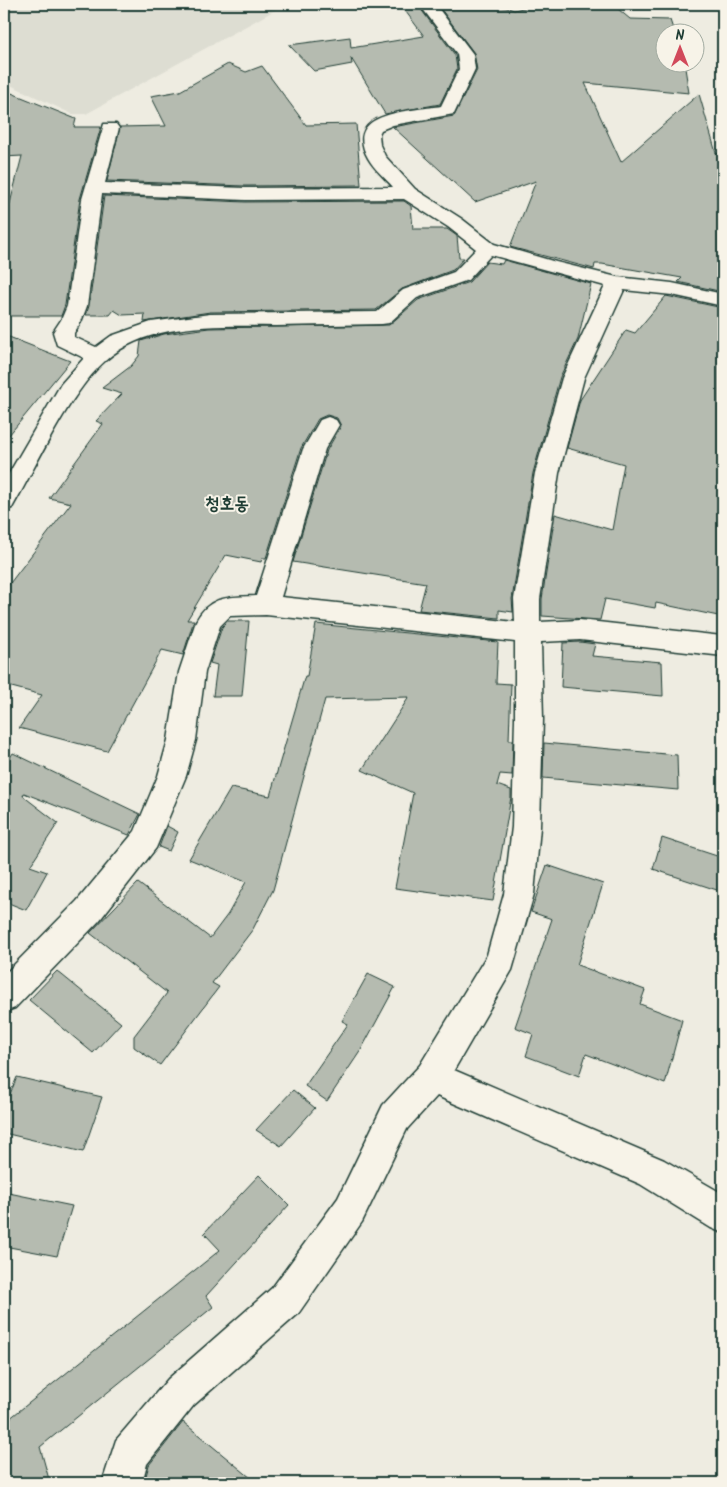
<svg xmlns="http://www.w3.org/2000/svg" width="727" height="1487" viewBox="0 0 727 1487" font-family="Kalam,'Poor Story',sans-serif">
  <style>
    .built { fill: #ddddd2 }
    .building { fill: #b5bbb0; stroke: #1f3d34 }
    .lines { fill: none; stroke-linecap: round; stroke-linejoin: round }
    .minor-casing { stroke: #1f3d34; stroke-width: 3 }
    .minor { fill: #f7f3e8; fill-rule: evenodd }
    .labels { text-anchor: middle; stroke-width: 4; stroke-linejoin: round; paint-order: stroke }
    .quarter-label { font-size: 18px; font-weight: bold; fill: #1f3d34; stroke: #f7f3e8 }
  </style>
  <rect width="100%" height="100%" fill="#eeece1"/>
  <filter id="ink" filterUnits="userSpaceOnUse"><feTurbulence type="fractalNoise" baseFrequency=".02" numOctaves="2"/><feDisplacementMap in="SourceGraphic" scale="10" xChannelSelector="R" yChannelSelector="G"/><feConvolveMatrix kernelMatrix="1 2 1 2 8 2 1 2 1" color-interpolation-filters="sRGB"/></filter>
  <g filter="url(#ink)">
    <path class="built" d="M4,4H286L86,114H72L4,82Z"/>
    <path class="building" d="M400,4H417L455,55L457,69L440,104L385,114L351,58L352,64L314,71L289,45L350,37L351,48L424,36Z
      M437,4H495L514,10L540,4H612L630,19L670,20L674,32H664V62H684L689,93L585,83L621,162L699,94L716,153L723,156V292L678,282L682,278L602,264H595L594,269L510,247L536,181L475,202L393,127L454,116L477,70L474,53Z
      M228,64L246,72L262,66L306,125L356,124L361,185L245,186L107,181L120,127L166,126L151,96L180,91Z
      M4,90L76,119L74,127H101L80,199L65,305L61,316H4V227L22,156L4,157Z
      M104,196L245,202L404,201L411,206L413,229H447L457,236L459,258H464L453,270L402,289L376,310L210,312L144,322L145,314L122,315L114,310L110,315H86L89,306Z
      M504,260L591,284L578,339L560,377L533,473L512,599L513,612L499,610V618L419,610L426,583L293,562L327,450L341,426L337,418L327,415L318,419L301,448L266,558H262L261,562L226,555L187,620H194L183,655L162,650L107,751L19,728L42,695L4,685V591L71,503L49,498L103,424L96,421L122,394L102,388L131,366L139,356L141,341L164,334L209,328L389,325L418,300L469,282L487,262L502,264Z
      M666,296L723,308V617L656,603L655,608L605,599L600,620L542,616V599L555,514L612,530L624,464L567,448L580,400L626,330L635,333Z
      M4,335L70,361L4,441Z
      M228,621H249L242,696H213L217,665L210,663L222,627Z
      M316,624L498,642L496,683L511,684L509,740H513L512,775L500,774L497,785L511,790V797L493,901L395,888L413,793L362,770L409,697L325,699L273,890L253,929L212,983L219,987L160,1065L134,1047V1036L167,993L90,933L138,883L210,938L228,914L246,882L189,859L231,788L270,796L305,676H307Z
      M580,642L595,644L592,656L662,662L663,696L561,687L563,643Z
      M544,743L677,755L678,790L543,778Z
      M13,753L140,814L129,835L24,793L23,796L58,823L30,866L47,872L26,910L6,902L4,905V767Z
      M167,826L178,832L169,851L159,847Z
      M662,838L723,858V892L653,869Z
      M547,865L603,884L577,965L645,990L640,1004L682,1020L665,1084L586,1054L579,1076L526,1056L533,1034L515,1027L552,919L531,912Z
      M57,971L121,1023L93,1053L29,1000Z
      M368,974L395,987L361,1050L327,1101L305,1086L348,1024L342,1021Z
      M17,1077L102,1097L83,1152L4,1133V1093L10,1094Z
      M293,1090L315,1108L281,1146L256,1130Z
      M259,1175L289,1205L206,1296L213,1307L40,1447L50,1483H4V1423L220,1250L204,1233Z
      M4,1192L72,1206L57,1256L4,1246Z
      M183,1422L257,1483H144L149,1465Z"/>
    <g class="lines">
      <g class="minor-casing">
        <path id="minor" d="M419,4H435L473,54L475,69L454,114L393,125L381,130L379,134L380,145L385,156L415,189L462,219L494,244L556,262L617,277L672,283L723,294V306L672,295L624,290L584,378L559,473L540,599V622L580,620L722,636L723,656L580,640L541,642L543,719L540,827L534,894L512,970L454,1070L664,1160L723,1194V1233L711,1228L640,1184L437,1096L407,1129L362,1222L298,1314L194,1405L147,1464L142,1483H102L116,1440L168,1379L272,1288L338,1198L383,1105L420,1065L487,955L504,894L512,827L515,719V642L266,615L230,616L220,626L205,672L196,740L186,776L156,848L99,921L15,1008L4,1012V975L77,901L135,831L158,776L168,740L179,672L196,621C210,595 230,597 256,596L303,449L320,420L328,417L336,420L339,425L325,449L281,597L515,622L514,599L535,473L562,378L605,286L491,255L468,280L417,298L389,323L382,324C347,325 311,325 276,326C221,326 149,321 105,361C69,393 37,465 12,508L4,510V482L61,384L84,358L57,345L53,332L61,320L67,306L82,199L104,124H116L119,128L105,183L245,188L393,187C385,178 374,169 368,158C342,111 412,111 441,106L459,69L457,54ZM102,194L245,200L404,199L448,227L476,249L454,272L403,290L377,312L210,314L151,322L111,336L96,347L74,337V333L81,322L87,306Z"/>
      </g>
      <use href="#minor" class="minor"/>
    </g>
  </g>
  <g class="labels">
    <g class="quarter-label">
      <text x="227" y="509">청호동</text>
    </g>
  </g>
  <rect width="727" height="1487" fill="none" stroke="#f7f3e8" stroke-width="20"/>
  <rect x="10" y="10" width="707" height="1467" fill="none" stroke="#1f3d34" stroke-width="2" filter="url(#ink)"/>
  <g transform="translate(680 48)"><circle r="24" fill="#f7f3e8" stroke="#a1aaa0"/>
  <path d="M0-4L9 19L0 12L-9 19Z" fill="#d1495b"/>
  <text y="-8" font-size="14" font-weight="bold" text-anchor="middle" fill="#1f3d34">N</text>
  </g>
</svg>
